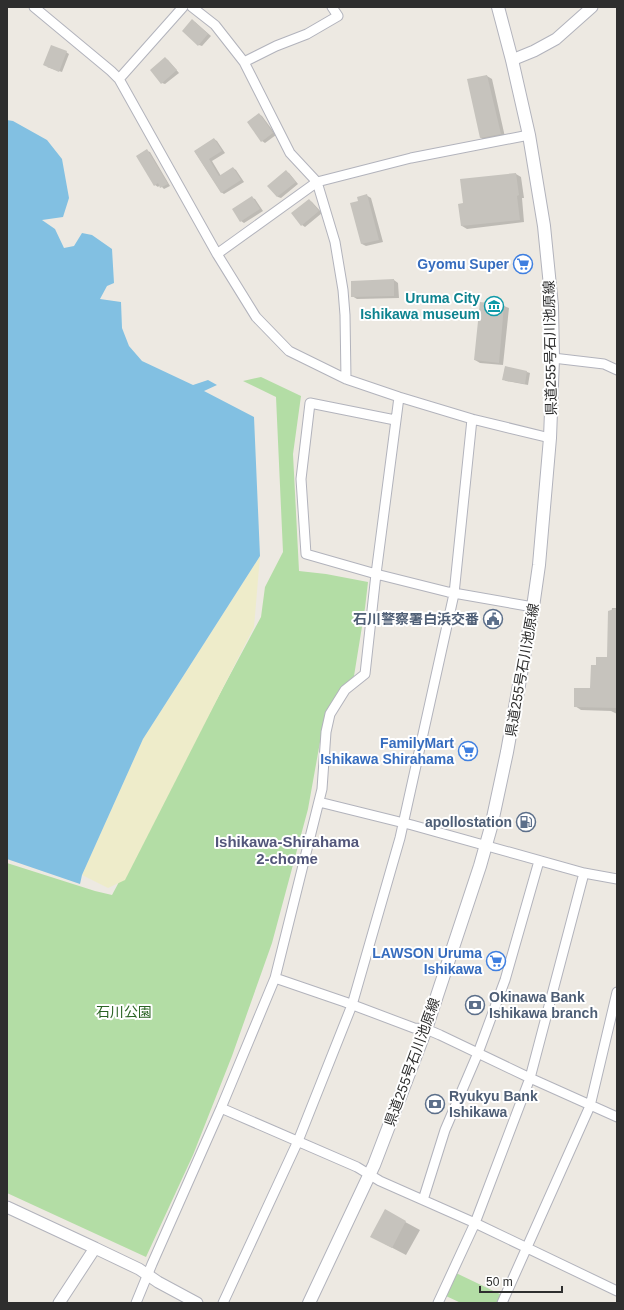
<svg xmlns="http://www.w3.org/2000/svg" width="624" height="1310" viewBox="0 0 624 1310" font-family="Arial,'Noto Sans JP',sans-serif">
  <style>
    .green { fill: #b3dda5 }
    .sand { fill: #eeecca }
    .water { fill: #82c0e2 }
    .shadow { fill: #0003 }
    .building { fill: #c6c3bd }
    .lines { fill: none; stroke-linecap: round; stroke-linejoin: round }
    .minor-casing { stroke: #b2b3bc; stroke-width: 11 }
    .tertiary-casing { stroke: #b2b3bc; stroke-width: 13 }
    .secondary-casing { stroke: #b2b3bc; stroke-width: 14 }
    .minor { stroke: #fff; stroke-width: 9 }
    .tertiary { stroke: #fff; stroke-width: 11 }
    .secondary { stroke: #fff; stroke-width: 12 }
    .labels { text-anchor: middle; stroke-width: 4; stroke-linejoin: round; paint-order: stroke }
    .shop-label { font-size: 14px; font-weight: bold; fill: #366cbe; stroke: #fff; text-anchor: end }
    .culture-label { font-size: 14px; font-weight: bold; fill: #0d838f; stroke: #fff; text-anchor: end }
    .street-label { font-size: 14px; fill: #2e2e2e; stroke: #fff }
    .service-label { font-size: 14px; font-weight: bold; fill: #4e5e75; stroke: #fff; text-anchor: end }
    .park-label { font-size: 14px; fill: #2b6424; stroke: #fff }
    .neighbourhood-label { font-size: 15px; font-weight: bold; fill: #52567a; stroke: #fff }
  </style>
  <rect width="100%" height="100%" fill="#ede9e2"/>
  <path class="green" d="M261,377L301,396L293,454L299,571L326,574L368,582L365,608L354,676L343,686L325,714L308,809L272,943L232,1056L193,1155L146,1257L7,1193V863L95,891L112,895L261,617L265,587L283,552L276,397L243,381Z
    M456,1273L502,1295L499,1303H461L446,1296Z"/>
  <path class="sand" d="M260,556L254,627L125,880L108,888L82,875L143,739Z"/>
  <path class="water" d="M7,120L13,121L47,140L62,159L69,198L63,217L42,220L55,229L64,248L74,246L82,233L92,235L112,249L114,283L107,286L100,299L121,302L122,328L129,346L142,361L193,385L208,380L217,385L204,391L254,417L260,556L143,739L82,875L80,884L7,859Z"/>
  <path class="shadow" d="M195,22L211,36L202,46L199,45Z
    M66,52L69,54L62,72L47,67Z
    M165,58L168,60L179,73L165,84L162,83Z
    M487,76L492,79L505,137L486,141L481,138Z
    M259,114L262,116L276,135L265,143L262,141L248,122Z
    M214,139L217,141L225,153L212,161L221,176L233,168L236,170L244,182L224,194L221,192L195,152Z
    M147,151L150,152L170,186L164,189L160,185L158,187L155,185Z
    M286,172L289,173L298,184L281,198L278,197L269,186Z
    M516,174L521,177L524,198H522L524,222L467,229L462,226L464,204L462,180Z
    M366,195L371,198L383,242L366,246L362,244Z
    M252,198L255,199L263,211L244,223L241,221Z
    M309,200L312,202L322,213L305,227L302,225Z
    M394,280L398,283L399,298L357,299L352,296Z
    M481,303L504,306L509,308L503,365L480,363L475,360Z
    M505,368L527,372L530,373L528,385L506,381L503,379Z
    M612,608H617V714L611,711L581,710L575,706L591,689L597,666L608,658Z
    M385,1211L420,1230L406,1255L385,1244Z"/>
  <path class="building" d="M192,19L208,34L198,46L182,31Z
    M51,45L67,51L59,72L43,65Z
    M165,57L177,70L161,84L150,70Z
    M487,75L501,134L480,138L467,79Z
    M259,113L273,133L261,142L247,122Z
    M214,138L222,151L209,159L219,176L233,167L241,180L221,193L194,151Z
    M147,149L168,184L160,188L158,183L154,186L136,156Z
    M286,170L296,182L277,197L267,186Z
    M516,173L519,195L517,196L520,220L461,226L458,204L463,203L460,179Z
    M367,194L379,240L361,244L350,203L358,201L357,197Z
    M252,196L260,209L240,222L232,209Z
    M309,199L319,211L301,226L291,213Z
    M394,279V296L351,297V281Z
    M480,302L504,305L499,363L474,360Z
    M505,366L527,371L525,384L502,380Z
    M617,608V708L574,707V688H590L591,665H596V657H607L608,611Z
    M385,1209L406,1221L392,1248L370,1237Z"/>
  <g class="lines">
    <g class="minor-casing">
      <path id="minor" d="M34,7L111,71L119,79L217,254L256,317L289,351L346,379L399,397L472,419L550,438
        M192,7L215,25L244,62L290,153L317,182L335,242L343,290L345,315L346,379
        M244,62L276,46L307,34L338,16L332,7
        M119,79L183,7
        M217,254L317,182L411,158L529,135
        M553,358L604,364L617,370
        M395,420L310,403L301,479L306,554L376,574L448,592L533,607
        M319,802L412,825L584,873L617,879
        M275,978L345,1002L414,1028L426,1029L440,1035L530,1078L617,1117
        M221,1108L357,1167L380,1181L475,1223L617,1291
        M423,1200L445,1130L478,1053L505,980L539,861
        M136,1303L152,1264L221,1108L275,978L322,789L326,732L330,714L345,690L365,674L376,574L399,397
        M223,1303L298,1141L352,1005L400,838L454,594L472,419
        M438,1303L475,1223L530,1078L584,873
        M502,1303L590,1106L617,992"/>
    </g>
    <g class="tertiary-casing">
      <path id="tertiary" d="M512,60L534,51L556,39L592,7
        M7,1207L95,1248
        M59,1303L95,1248L139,1269L158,1282L197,1303"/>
    </g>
    <g class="secondary-casing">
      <path id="secondary" d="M309,1303L374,1165L426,1029L480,866L491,827L507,752L533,607L539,565L550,438L553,358L552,306L544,226L529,135L512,60L498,7"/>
    </g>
    <use href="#minor" class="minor"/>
    <use href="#tertiary" class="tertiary"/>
    <use href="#secondary" class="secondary"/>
  </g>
  <defs>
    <g id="supermarket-ring" transform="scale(1)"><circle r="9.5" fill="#fff" stroke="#3f7fe0" stroke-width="1.5"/><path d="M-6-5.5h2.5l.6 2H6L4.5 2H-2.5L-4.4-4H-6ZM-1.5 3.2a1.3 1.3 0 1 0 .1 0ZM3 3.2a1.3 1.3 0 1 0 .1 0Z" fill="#3f7fe0"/></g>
    <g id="museum-ring" transform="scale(1)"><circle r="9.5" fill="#fff" stroke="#0f9aa8" stroke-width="1.5"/><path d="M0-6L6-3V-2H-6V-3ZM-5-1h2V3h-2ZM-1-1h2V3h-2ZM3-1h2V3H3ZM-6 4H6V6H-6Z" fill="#0f9aa8"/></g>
    <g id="civic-ring" transform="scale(1)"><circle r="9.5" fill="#fff" stroke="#5c6f8a" stroke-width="1.5"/><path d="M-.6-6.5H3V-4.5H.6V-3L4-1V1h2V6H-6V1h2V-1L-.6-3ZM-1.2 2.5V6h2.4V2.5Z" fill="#5c6f8a"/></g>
    <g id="fuel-ring" transform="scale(1)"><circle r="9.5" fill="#fff" stroke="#5c6f8a" stroke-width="1.5"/><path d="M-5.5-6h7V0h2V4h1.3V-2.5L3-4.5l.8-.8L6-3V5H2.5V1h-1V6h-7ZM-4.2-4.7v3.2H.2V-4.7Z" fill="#5c6f8a"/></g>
    <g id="bank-ring" transform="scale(1)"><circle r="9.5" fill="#fff" stroke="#5c6f8a" stroke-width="1.5"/><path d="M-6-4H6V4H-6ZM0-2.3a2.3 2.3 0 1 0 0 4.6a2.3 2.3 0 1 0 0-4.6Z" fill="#5c6f8a"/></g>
  </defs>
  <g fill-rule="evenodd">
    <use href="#supermarket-ring" x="523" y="264"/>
    <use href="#museum-ring" x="494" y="306"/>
    <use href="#civic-ring" x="493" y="619"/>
    <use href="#supermarket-ring" x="468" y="751"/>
    <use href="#fuel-ring" x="526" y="822"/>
    <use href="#supermarket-ring" x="496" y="961"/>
    <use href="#bank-ring" x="475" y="1005"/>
    <use href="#bank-ring" x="435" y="1104"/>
  </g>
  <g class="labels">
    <g class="shop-label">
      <text x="509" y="269">Gyomu Super</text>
      <text x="454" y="748">FamilyMart<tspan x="454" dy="16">Ishikawa Shirahama</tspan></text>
      <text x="482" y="958">LAWSON Uruma<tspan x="482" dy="16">Ishikawa</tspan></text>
    </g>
    <g class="culture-label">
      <text x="480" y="303">Uruma City<tspan x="480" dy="16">Ishikawa museum</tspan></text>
    </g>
    <g class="street-label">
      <text transform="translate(550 348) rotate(-91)" y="5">県道255号石川池原線</text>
      <text transform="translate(522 670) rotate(-80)" y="5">県道255号石川池原線</text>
      <text transform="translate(412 1062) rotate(-70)" y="5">県道255号石川池原線</text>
    </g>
    <g class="service-label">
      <text x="479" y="624">石川警察署白浜交番</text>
      <text x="512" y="827">apollostation</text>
      <text x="489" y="1002" text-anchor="start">Okinawa Bank<tspan x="489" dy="16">Ishikawa branch</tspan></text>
      <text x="449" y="1101" text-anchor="start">Ryukyu Bank<tspan x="449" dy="16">Ishikawa</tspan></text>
    </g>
    <g class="park-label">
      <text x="124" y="1017">石川公園</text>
    </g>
    <g class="neighbourhood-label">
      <text x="287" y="847">Ishikawa-Shirahama<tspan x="287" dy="17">2-chome</tspan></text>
    </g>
  </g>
  <rect width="624" height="1310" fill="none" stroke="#2e2e2e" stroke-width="16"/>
  <path d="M480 1286v6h82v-6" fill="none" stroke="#2e2e2e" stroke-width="2"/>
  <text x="486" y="1286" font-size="12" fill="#2e2e2e" stroke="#ffffff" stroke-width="3" paint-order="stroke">50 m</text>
</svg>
